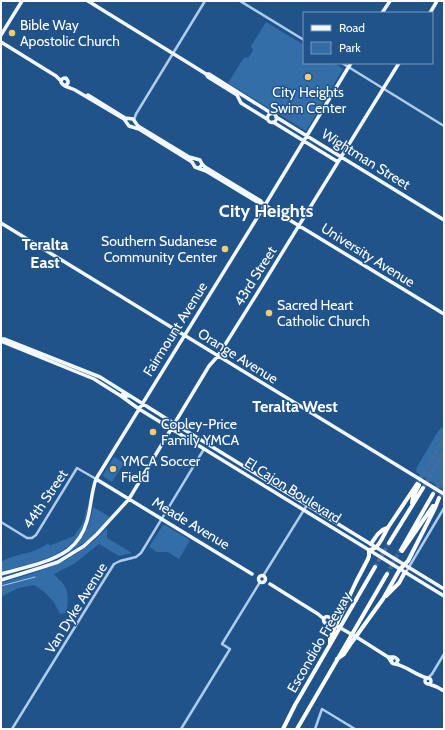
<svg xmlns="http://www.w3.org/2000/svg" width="445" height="730" viewBox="0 0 445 730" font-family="Cabin,sans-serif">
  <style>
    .green { fill: #346ea9 }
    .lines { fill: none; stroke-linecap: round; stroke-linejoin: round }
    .stream { stroke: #a1c7ed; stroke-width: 1 }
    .highway-tunnel { stroke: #426d9c; stroke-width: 4; stroke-dasharray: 4 2; stroke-linecap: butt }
    .minor { stroke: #aecceb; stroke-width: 2.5 }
    .major { stroke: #f2f8fe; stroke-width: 3.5 }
    .highway { stroke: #fff; stroke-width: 4 }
    .major-bridge { stroke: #f2f8fe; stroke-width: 3.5 }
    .poi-dot { fill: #f8cb6f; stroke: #21538b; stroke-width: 1.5 }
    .labels { text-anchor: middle; stroke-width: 3; stroke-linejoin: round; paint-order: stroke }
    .poi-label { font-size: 14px; fill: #fff; stroke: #21538b; text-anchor: start }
    .street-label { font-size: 14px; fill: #fff; stroke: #21538b }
    .quarter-label { font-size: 16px; font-weight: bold; fill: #fff; stroke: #21538b }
    .district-label { font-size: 18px; font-weight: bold; fill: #fff; stroke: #21538b }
  </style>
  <rect width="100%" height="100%" fill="#21538b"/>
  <path class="green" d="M266,22L304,45V63H334L343,69L306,131L228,83L243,59L246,57L248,58L253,51L251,46Z
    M441,428H444V490L416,472L417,467L439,430Z
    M114,457L124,463L112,482L104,477L103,475Z
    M87,507H88C86,517 84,527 78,536C62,559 26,564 1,572V562C16,553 36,554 48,543L49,545H51L74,536L83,523Z
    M93,507L110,517L89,539L69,553V552C83,540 90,526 93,507Z
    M163,525H165L190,540L179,559L168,552H157L149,547Z
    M107,528V538L132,553L119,556L99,544L74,564L54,574C57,578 63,582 65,587C69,594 68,605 66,613L60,614C53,599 47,593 34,585L18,588L1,597V583C44,570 74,563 107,528Z"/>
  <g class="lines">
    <path class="stream" d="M1,586L35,577"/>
    <path class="highway-tunnel" d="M417,484L444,438
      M423,488L444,452
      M433,494L444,477
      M439,498L444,490
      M375,567L389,543
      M387,574L400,550"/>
    <path class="minor" d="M240,1L304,40
      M342,63L444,126
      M134,120L136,114L205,1
      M1,522L27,538H32L36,535L77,468L96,479
      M406,572L444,508
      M263,576L307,505
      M428,678L432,674L444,654
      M12,729L99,588L114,564L120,561L136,557L141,553L204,449
      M181,729L230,649L222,644L260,582
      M315,729L322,709L355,729"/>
    <path class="major" d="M88,1L190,64L206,74H209L271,113
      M382,13L390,1
      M430,13L437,1
      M1,35L22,1
      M1,42L56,76L61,81
      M206,74L208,77L237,95L241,103L267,119
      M65,86L68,83V81L66,78C63,78 61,79 61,82C63,87 71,88 75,90L124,119L129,126L139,129L192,162L195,167L206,171L259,203L261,202L265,205L444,314
      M88,95L125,118L133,119L138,126L189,157L200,160L202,164L201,166L199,168
      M267.5 118a4.5 4.5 0 1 1 9 0a4.5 4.5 0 1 1-9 0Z
      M276,117L444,220
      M273,122L338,162
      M202,164L205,167L261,201V202
      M1,223L444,494
      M1,339H4L100,377L175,424L444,589
      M1,341L3,342L94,379L121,396L139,409L444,596
      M121,396L123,394L127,396H130
      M96,479L252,574
      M1,574C22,568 50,563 68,550C77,543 84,532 87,521C91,508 91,493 96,479L265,205L351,63
      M258.5 579a3.5 3.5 0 1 1 7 0a3.5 3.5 0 1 1-7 0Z
      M1,580L43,567L58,562L84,546L97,534L129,499L209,366L218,356L258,292L399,63
      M270,584L318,614L324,619
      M323.5 620a3.5 3.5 0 1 1 7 0a3.5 3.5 0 1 1-7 0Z
      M358,638L388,657H394
      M388,657L392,663L394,664H396L398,660L396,658L394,657L391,660L392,662
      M395,664C407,666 415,675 427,678
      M425 681a3 3 0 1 1 6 0a3 3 0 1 1-6 0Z
      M429,684L437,687L444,691"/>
    <path class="highway" d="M412,503L413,497L419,485
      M389,543L423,488
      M371,544C375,538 379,530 387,528
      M401,550L433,494
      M402,551L433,506
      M386,596L399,583L405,572
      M330,644V638L356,582L368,559L369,556V550C370,550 373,549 375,548C381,544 386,529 391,523L417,484
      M337,659L344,654L352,642L383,599L400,569L408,561L435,508L439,498
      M283,729L295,705L375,567
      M297,729L387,574"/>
    <path class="major-bridge" d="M332,624L337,626L333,622
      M337,626L358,638"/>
  </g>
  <g class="poi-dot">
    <circle cx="12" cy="33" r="4"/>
    <circle cx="308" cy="77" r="4"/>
    <circle cx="225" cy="249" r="4"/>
    <circle cx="269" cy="313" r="4"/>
    <circle cx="153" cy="432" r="4"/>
    <circle cx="113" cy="469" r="4"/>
  </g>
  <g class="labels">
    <g class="poi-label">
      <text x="20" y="30">Bible Way<tspan x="20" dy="16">Apostolic Church</tspan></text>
      <text x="308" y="97" text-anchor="middle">City Heights<tspan x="308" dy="16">Swim Center</tspan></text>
      <text x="217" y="246" text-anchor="end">Southern Sudanese<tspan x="217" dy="16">Community Center</tspan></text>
      <text x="277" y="310">Sacred Heart<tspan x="277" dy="16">Catholic Church</tspan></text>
      <text x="161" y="429">Copley-Price<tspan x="161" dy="16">Family YMCA</tspan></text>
      <text x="121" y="466">YMCA Soccer<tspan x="121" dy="16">Field</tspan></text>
    </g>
    <g class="street-label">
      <text transform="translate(366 159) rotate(32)" y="5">Wightman Street</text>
      <text transform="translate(368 255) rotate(32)" y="5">University Avenue</text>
      <text transform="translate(255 276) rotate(-58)" y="5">43rd Street</text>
      <text transform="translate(175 329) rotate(-58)" y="5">Fairmount Avenue</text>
      <text transform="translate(238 356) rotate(32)" y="5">Orange Avenue</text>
      <text transform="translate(293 490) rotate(32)" y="5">El Cajon Boulevard</text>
      <text transform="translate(45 499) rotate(-56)" y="5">44th Street</text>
      <text transform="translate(191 523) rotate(31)" y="5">Meade Avenue</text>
      <text transform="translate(76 608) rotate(-58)" y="5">Van Dyke Avenue</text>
      <text transform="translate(319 642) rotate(-60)" y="5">Escondido Freeway</text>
    </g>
    <g class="quarter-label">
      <text x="45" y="250">Teralta<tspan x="45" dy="18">East</tspan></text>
      <text x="295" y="412">Teralta West</text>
    </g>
    <g class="district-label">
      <text x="266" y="217">City Heights</text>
    </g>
  </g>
  <rect width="445" height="730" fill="none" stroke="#ffffff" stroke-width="4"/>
  <rect x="303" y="12" width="130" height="52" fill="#21538b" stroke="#7a98b9"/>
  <rect x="311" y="25" width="20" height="6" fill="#f2f8fe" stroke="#7a98b9"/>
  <text x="339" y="32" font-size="12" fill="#ffffff">Road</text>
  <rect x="311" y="42" width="20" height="12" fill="#346ea9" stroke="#7a98b9"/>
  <text x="339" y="52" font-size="12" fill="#ffffff">Park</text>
</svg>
